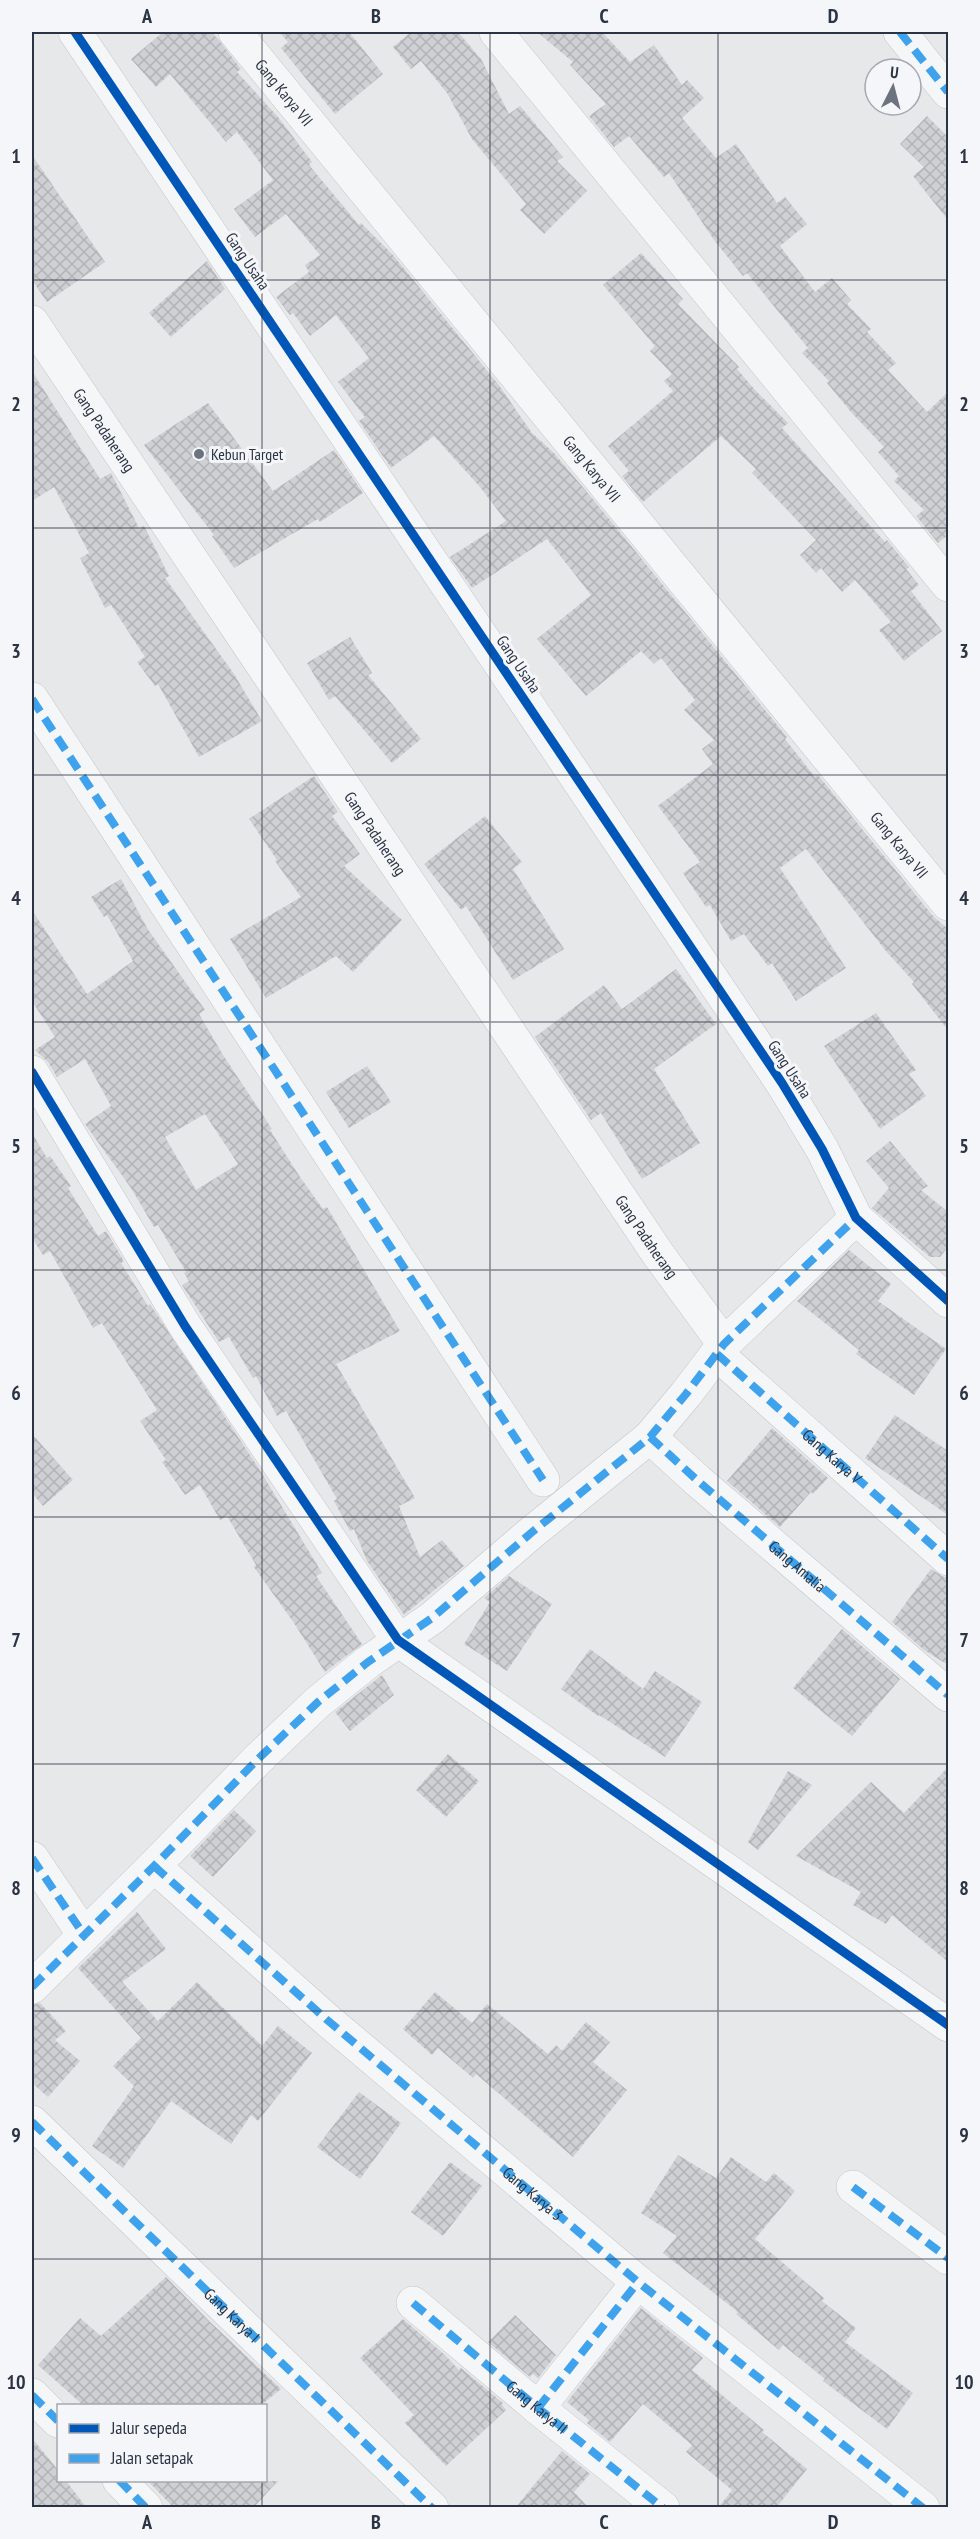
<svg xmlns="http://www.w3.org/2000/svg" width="980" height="2539" viewBox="0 0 980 2539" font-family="'PT Sans Narrow',sans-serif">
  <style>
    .building { fill: url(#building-cross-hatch); fill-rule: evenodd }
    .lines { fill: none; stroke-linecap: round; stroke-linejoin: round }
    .minor-casing { stroke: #c4c6c8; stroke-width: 34 }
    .minor { stroke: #f5f6f7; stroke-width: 33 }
    .quiet { stroke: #3ea3ec; stroke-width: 8; stroke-dasharray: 15 8; stroke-linecap: butt }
    .cycleway-casing { stroke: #f4f6f9; stroke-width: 13 }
    .cycleway { stroke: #0057b8; stroke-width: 9 }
    .grid { fill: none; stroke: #2b3445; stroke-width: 1.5; stroke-opacity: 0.55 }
    .poi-dot { fill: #6c737f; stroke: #f4f6f9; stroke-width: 2 }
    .labels { text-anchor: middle; stroke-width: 6; stroke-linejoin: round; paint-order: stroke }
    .street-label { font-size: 16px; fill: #2b3445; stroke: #f4f6f9 }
    .poi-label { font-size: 16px; fill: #2b3445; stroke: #f4f6f9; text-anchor: start }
    .neatline { fill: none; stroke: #2b3445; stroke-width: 2 }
    .grid-label { font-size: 20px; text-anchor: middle; font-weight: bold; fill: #2b3445 }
  </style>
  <defs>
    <pattern id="building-cross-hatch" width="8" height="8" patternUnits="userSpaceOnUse" patternTransform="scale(1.5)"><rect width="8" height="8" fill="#ced0d3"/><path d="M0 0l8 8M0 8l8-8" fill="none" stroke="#b1b3b6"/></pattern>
  </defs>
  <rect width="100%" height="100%" fill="#e6e8ea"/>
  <path class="building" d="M163,32H211L219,40L241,69L237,72L278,117L312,162L309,165L359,225L361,223L393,255L498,384L532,433L554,453L592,498L787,737L785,739L815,777L818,775L933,916L948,929V1030L912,984L914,982L885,950L806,849L780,868L846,968L796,1001L772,963L768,966L744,934L731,941L710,905L706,907L683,873L700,862L658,806L713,764L702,749L714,740L684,710L695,700L661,658L654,664L641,651L586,696L537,639L591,595L547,539L472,588L450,557L506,521L480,487L434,436L391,468L359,421L365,417L338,382L369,358L336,315L310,336L293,313L290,315L276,297L309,272L305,265L320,255L286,214L255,237L234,209L273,180L237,132L226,142L170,74L156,87L131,59Z
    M279,32H349L383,74L335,114L281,48L288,42Z
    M411,32H458L481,59L509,114L520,106L563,157L557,161L587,191L544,234L520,210L526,204L472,139L447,93L421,61L411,69L393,47Z
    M537,32H602L630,62L654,45L682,85L687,80L704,98L682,118L716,158L736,144L777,203L785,197L807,224L780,246L815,292L832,278L851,300L847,304L871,329L867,332L896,363L888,370L927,412L948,392V535L938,543L916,516L924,510L894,481L899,476L878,452L884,447L851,412L827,383L829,381L802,353L808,348L747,273L743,276L714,240L669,173L664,177L629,136L614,147L589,116L606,104L570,65L573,62Z
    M927,116L948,137V220L913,176L924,167L900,144Z
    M32,155L105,262L47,302L32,280Z
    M641,253L683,299L678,304L739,367L737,369L755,390L788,423L782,428L885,542L887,540L909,567L906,569L919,585L911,591L942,631L904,661L879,630L891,622L855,580L842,592L821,568L816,573L800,555L816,540L752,473L756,469L721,436L643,502L622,476L629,471L608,446L673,391L664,381L672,374L650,351L655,346L603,285Z
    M207,261L225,289L171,337L149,313Z
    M32,371L100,479L111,473L139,528L144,526L169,576L165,578L234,674L262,721L199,757L158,684L155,686L137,662L145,657L111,605L105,608L80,558L89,553L54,487L32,501Z
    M208,403L273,491L334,450L363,493L320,522L318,519L234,568L212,536L214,535L144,445Z
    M350,637L372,673L368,675L421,739L392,763L335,696L329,700L307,663Z
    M314,776L338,812L332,816L360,854L344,866L402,920L353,972L336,956L266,998L230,939L301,897L275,861L277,860L249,819Z
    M485,816L522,862L513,869L564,949L513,980L466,906L461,910L424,864Z
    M121,879L147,928L205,1010L199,1014L223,1055L272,1129L270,1130L300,1177L323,1209L327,1207L400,1331L336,1364L415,1498L399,1506L420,1557L442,1540L464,1566L404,1615L367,1561L354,1529L350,1531L334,1501L337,1499L286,1411L277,1416L256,1376L253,1378L229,1337L219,1342L182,1285L189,1281L184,1273L186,1272L158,1225L154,1227L131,1188L85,1124L111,1106L85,1059L57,1077L48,1062L35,1050L55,1037L32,1001V910L87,994L133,961L107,915L104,917L91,897ZM205,1114L238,1164L196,1190L165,1137Z
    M676,969L716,1024L654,1069L700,1143L642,1179L601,1113L591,1120L535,1037L604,985L622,1009Z
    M876,1013L916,1070L909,1074L926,1096L880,1129L824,1046Z
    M367,1066L391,1102L349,1128L326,1092Z
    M32,1133L47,1158L50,1156L71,1186L68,1188L98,1236L106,1231L124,1261L121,1263L148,1306L150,1304L258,1467L322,1573L316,1576L362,1644L325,1672L294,1623L254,1567L256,1565L227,1516L220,1520L200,1485L185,1495L162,1462L166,1460L140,1421L157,1410L102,1323L93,1328L50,1251L43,1255L32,1238Z
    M890,1141L928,1186L921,1190L948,1212V1247L940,1257H930L872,1208L889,1188L866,1161Z
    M849,1250L891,1284L878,1301L946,1349L914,1395L856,1354L859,1350L797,1301Z
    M895,1415L948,1451V1515L865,1458Z
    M772,1428L828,1478L813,1494L811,1492L780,1527L727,1481Z
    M32,1434L73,1480L43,1506L32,1493Z
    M931,1569L944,1577H948V1665L924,1650L892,1622Z
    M509,1576L552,1604L507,1671L464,1644L490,1602L484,1598Z
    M842,1629L900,1679L852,1736L793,1688Z
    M590,1649L643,1689L655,1671L702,1702L665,1757L599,1715L598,1716L561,1689Z
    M382,1675L394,1695L350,1731L335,1712Z
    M448,1754L479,1781L446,1817L416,1790Z
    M948,1767V1962L892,1915L886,1924L853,1905L861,1892L796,1856L871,1782L904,1813Z
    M788,1771L812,1785L758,1850L748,1842Z
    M234,1810L256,1831L213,1877L190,1856Z
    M137,1912L166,1949L122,1982L158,2021L197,1982L262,2046L278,2026L312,2053L258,2121L251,2115L231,2144L171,2101L123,2168L92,2146L134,2086L113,2066L141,2038L78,1968Z
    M435,1992L472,2023L487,2004L548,2054L556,2045L562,2051L586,2022L610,2042L593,2062L627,2090L573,2157L476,2074L473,2078L438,2048L432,2055L403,2029Z
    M40,2003L66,2031L55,2040L80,2061L48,2097L32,2083V2005Z
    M359,2092L401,2123L360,2179L317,2147Z
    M678,2155L716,2178L731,2157L766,2182L774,2173L795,2191L755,2239L824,2298L822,2301L856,2328L845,2342L913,2393L887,2429L823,2381L825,2379L783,2345L779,2350L736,2314L738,2312L663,2253L677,2236L641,2213Z
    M450,2162L482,2186L443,2236L411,2212Z
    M166,2277L208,2320L281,2389L260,2406H84L38,2365L80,2318L101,2336Z
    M641,2308L703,2358L692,2370L764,2430L762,2432L807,2469L776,2508H718L732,2490L686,2452L692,2445L643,2404L610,2442L587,2423L589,2420L567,2402Z
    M515,2315L556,2355L538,2378L533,2374L530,2377L488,2342Z
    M403,2319L445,2355L459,2370L461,2368L503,2403L502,2405L506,2410L446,2466L405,2423L414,2415L360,2358Z
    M32,2438L58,2470V2481H66L87,2508H32Z
    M562,2451L590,2474L574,2492L589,2508H515Z
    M148,2481H278L253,2508H174Z"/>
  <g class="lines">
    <g class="minor-casing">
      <g id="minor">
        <path d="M75,32L782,1083L822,1149L856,1218L948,1301"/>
        <path id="s1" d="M235,32L948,904"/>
        <path d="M496,32L948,585"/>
        <path d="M900,32L948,92"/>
        <path id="s2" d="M32,322L658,1254L724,1344"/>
        <path d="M32,699L543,1480"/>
        <path d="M32,1072L185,1326L398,1640L948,2025"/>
        <path d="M717,1354L948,1559"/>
        <path d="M650,1437L698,1481L948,1695"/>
        <path d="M32,1858L84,1935"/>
        <path id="s3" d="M154,1866L326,2019L638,2282L923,2508"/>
        <path d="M32,1987L154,1866L258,1759L318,1702L368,1662L432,1618L531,1533L650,1437L686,1394L724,1344L856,1218"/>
        <path d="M32,2122L432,2508"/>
        <path d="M853,2187L948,2258"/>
        <path d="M413,2303L538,2408L663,2508"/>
        <path d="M32,2395L58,2421"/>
        <path d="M538,2408L638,2282"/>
        <path d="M119,2480L146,2508"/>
      </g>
    </g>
    <use href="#minor" class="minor"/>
    <g class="quiet">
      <path d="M900,32L948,92"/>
      <path d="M32,699L543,1480"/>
      <path id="s4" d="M717,1354L948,1559"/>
      <path id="s5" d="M650,1437L698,1481L948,1695"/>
      <path d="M32,1858L84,1935"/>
      <path d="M154,1866L326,2019L638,2282L923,2508"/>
      <path d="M32,1987L154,1866L258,1759L318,1702L368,1662L432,1618L531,1533L650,1437L686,1394L724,1344L856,1218"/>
      <path id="s6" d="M32,2122L432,2508"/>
      <path d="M853,2187L948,2258"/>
      <path id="s7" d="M413,2303L538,2408L663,2508"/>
      <path d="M32,2395L58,2421"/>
      <path d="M538,2408L638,2282"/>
      <path d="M119,2480L146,2508"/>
    </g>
    <g class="cycleway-casing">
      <path id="cycleway" d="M75,32L782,1083L822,1149L856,1218L948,1301
        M32,1072L185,1326L398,1640L948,2025"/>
    </g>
    <use href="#cycleway" class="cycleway"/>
  </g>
  <path class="grid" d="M262,32V2406M490,32V2508M718,32V2508M32,280H948M32,528H948M32,775H948M32,1022H948M32,1270H948M32,1517H948M32,1764H948M32,2011H948M32,2259H948M262,2480V2508"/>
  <circle class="poi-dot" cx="199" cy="454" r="6"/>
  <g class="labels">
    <g class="street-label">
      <text dy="6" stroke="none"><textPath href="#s1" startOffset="78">Gang Karya VII</textPath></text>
      <text transform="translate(248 261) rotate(56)" y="6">Gang Usaha</text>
      <text dy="6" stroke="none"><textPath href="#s2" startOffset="130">Gang Padaherang</textPath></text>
      <text dy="6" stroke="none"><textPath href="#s1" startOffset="564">Gang Karya VII</textPath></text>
      <text transform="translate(519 664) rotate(56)" y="6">Gang Usaha</text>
      <text dy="6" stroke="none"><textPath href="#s2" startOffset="616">Gang Padaherang</textPath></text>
      <text dy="6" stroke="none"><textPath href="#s1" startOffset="1050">Gang Karya VII</textPath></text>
      <text transform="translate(790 1069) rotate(57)" y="6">Gang Usaha</text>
      <text dy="6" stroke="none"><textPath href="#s2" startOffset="1102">Gang Padaherang</textPath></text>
      <text dy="6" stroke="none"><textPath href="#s4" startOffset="154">Gang Karya V</textPath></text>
      <text dy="6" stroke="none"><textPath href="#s5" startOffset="196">Gang Amalia</textPath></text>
      <text dy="6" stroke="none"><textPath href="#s3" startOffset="501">Gang Karya 3</textPath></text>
      <text dy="6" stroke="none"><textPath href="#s6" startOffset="278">Gang Karya I</textPath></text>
      <text dy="6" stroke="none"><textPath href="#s7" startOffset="162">Gang Karya II</textPath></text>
    </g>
    <g class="poi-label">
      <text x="211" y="460">Kebun Target</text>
    </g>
  </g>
  <rect width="980" height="2539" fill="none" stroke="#f4f6f9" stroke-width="66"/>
  <rect x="57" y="2404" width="210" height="78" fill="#f4f6f9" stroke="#a4a8b1" stroke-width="1.5"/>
  <rect x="69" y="2424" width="30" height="9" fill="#0057b8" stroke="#a4a8b1" stroke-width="1.5"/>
  <text x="111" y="2434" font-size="18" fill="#2b3445">Jalur sepeda</text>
  <rect x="69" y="2454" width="30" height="9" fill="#3ea3ec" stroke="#a4a8b1" stroke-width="1.5"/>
  <text x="111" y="2464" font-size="18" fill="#2b3445">Jalan setapak</text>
  <g transform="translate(893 87) rotate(6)"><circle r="28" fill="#f4f6f9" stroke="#a4a8b1" stroke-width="1.5"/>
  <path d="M0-4.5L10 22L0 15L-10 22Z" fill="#6c737f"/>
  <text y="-9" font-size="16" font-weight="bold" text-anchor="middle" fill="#2b3445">U</text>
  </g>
  <rect x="33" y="33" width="914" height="2473" class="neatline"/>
  <g class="grid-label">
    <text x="147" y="23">A</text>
    <text x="376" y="23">B</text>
    <text x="604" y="23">C</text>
    <text x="833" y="23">D</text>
    <text x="16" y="163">1</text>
    <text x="964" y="163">1</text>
    <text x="16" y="411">2</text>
    <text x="964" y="411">2</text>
    <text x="16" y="658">3</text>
    <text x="964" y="658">3</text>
    <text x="16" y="905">4</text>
    <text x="964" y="905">4</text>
    <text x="16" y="1153">5</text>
    <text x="964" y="1153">5</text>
    <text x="16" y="1400">6</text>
    <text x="964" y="1400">6</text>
    <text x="16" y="1647">7</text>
    <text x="964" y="1647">7</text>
    <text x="16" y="1895">8</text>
    <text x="964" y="1895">8</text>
    <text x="16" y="2142">9</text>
    <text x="964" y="2142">9</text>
    <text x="16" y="2389">10</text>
    <text x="964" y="2389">10</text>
    <text x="147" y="2529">A</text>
    <text x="376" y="2529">B</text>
    <text x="604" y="2529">C</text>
    <text x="833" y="2529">D</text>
  </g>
</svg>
